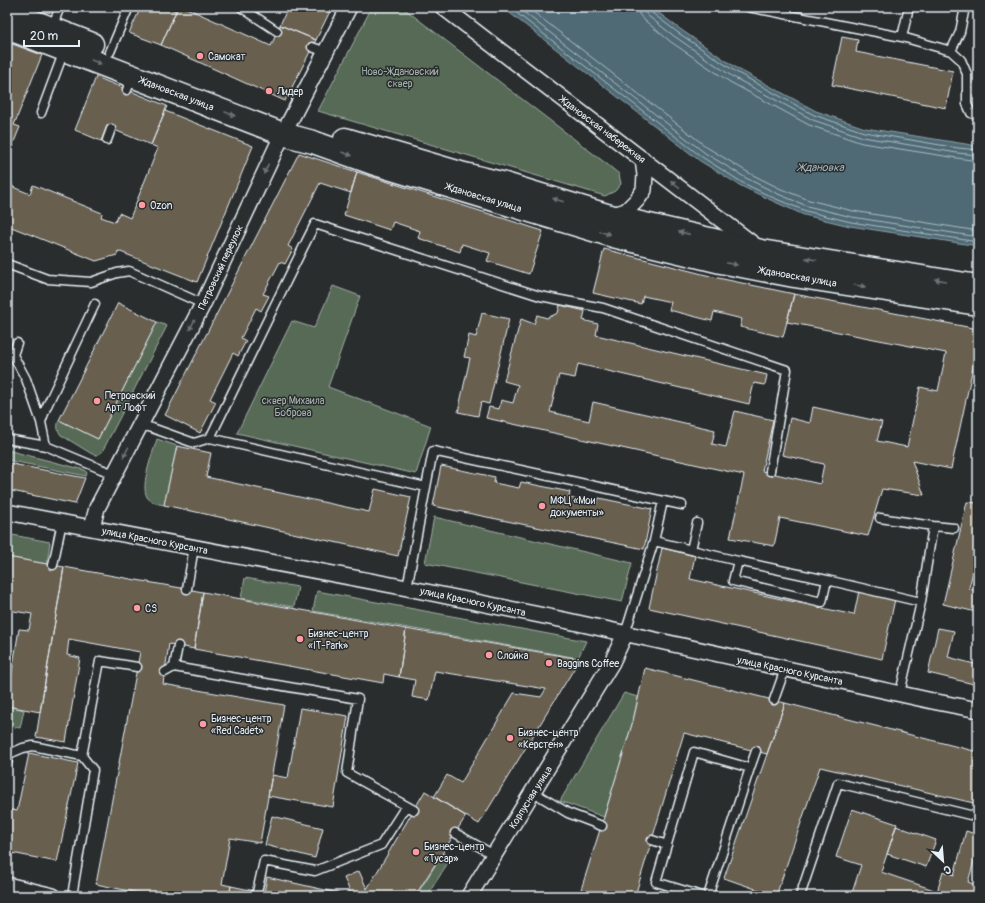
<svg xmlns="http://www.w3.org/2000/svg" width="985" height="903" viewBox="0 0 985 903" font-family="Pangolin,sans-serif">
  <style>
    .green { fill: #576b56; stroke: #a0aea7 }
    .water { fill: #4f6b74; stroke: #8ca1a9 }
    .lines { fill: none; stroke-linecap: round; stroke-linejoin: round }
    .shore { stroke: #abbbc3; stroke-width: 1 }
    .building { fill: #675f4f; stroke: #e8f1f8 }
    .service-casing { stroke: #e8f1f8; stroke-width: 11 }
    .minor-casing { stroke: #e8f1f8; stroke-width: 18 }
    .secondary-casing { stroke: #e8f1f8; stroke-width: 25 }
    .service { stroke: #2a2d2e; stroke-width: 8 }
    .minor { stroke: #2a2d2e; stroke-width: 15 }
    .secondary { stroke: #2a2d2e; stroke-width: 22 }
    .oneway { fill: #6c7275 }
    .poi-dot { fill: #ff9aa2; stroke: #2a2d2e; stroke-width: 1.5 }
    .labels { text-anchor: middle; stroke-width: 3; stroke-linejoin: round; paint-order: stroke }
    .poi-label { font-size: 10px; fill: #e8f1f8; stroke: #2a2d2e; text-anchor: start }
    .park-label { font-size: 10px; fill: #a7b5af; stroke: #2a2d2e }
    .street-label { font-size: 10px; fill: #e8f1f8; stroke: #2a2d2e }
    .water-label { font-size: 11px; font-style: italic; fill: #a3b5bd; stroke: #2a2d2e }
  </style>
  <rect width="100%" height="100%" fill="#2a2d2e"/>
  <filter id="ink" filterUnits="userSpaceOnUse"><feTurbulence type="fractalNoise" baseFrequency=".025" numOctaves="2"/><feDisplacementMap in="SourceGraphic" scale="8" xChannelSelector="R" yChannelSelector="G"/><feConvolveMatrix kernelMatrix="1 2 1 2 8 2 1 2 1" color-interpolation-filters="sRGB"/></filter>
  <g filter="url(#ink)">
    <path class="green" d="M372,7H402L608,165L619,174L621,184L615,191L605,196L318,111Z
      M333,286L360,296L328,387L431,426L416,474L237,433L292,321L314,328Z
      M157,322L167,326L102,452L97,455L92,454L61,435C57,430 57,426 59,420L98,439Z
      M157,439L177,446L164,505C159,504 151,503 147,497C140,484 153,453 157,439Z
      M7,450L85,470L87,473L86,476L7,460Z
      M434,517L632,563L622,602L425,563Z
      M7,534L50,542L47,564L7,557Z
      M245,578L298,587L294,607L241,598Z
      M317,591L586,641L578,658L313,611Z
      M624,693L638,697L633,721L604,817L560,801Z
      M7,706L24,710L20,728L7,725Z
      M443,853L451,858L427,896H416Z"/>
    <path class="water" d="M502,7H651L680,29L738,69L816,111L865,128L978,146V246L850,226L804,215L775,202L741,186L700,161Z"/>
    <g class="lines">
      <path class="shore" d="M509,7L702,157L743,183L776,199L806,211L851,222L978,242
        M517,7L705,153L746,178L778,194L807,206L852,217L978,237
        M527,7L708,148L749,173L781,189L809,200L853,211L978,231
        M638,7L639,14L643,19L671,42L730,82L809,125L862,143L957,158L978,161
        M644,7L645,12L648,16L674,36L733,77L813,120L863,137L957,153L978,155
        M649,7L651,12L677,32L736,72L814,115L864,132L958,148L978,150"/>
    </g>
    <path class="building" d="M141,7H167L176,11L161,45L129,33Z
      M178,7H184L271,46L280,25L316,40L285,101L161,45Z
      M288,7H332L316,40L280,25Z
      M842,37L858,40L856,52L953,71L946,108L832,85Z
      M7,42L42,55L14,125L20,127L7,159Z
      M96,77L167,106L151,145L107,127L101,141L75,130Z
      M165,111L253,146L197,282L118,251L117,255L96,261L9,226L7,230V171L13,187L30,194L33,185L102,213L101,217L115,222L119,213L130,218L158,148L151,145Z
      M299,153L357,172L351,193L320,183L288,246L293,249L285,264L280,262L263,294L269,296L261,311L256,308L241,338L246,341L238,356L233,353L210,399L216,402L200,433L165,415Z
      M357,172L543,231L529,274L487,261L490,253L462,244L460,252L418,238L420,231L393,222L390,230L344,215Z
      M604,249L718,278L794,294L783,337L740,327L742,319L714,312L712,321L669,310L671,302L643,296L641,304L593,293Z
      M794,294L978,329V344L951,469L912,461L924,495L882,489L868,536L780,518L774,546L730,538L744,475L486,418L489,407L499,409L501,400L513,403L518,385L504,381L521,319L534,324L537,315L547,318L558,313L560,305L585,311L583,320L598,324L596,335L767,375L765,385L754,383L749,404L578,364L575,378L559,375L550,412L589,421L593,402L715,430L712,444L726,447L735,411L773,420L762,471L820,484L824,464L782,455L790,418L810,423L813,407L882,422L877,441L907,447L920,387L938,391L946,353L787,322Z
      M118,303L157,322L98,439L59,420Z
      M482,313L509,319L489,404L481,402L478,416L458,412L470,358L464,357L469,335L476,337Z
      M177,446L211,453L206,477L369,512L375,489L411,497L398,556L164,505Z
      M7,463L85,478L75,504L7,490Z
      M441,466L495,477L494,483L519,488L521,482L570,492L569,498L597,504L599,498L652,509L644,549L433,506Z
      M967,502L978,503V551L969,588L978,592V605L976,612L943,604Z
      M662,548L695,556L690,579L854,615L859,591L895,599L882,659L649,608Z
      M7,557L64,567L40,712L7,706V702L19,629L29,630L32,614L7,610Z
      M64,567L203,592L194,649L169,644L163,684L284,705L260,843L230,838L222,884L231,886L229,896H153L96,884L140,652L69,639L67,655L80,658L66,742L36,737Z
      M203,592L406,629L399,677L384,674L383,683L194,649Z
      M938,628L954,631L948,657L978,665V685L928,673Z
      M406,629L580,659L479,824L434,797L447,775L461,783L514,693L541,697L546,689L435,671L429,700L412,697L415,680L399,677Z
      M645,668L785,703L767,754L684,733L635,896H636H579L604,817L633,721Z
      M785,703L978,752V804L820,767L776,896L724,878L767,754Z
      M300,708L348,716L333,807L268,796L272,775L288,778Z
      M29,753L78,763L57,862L7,852V809L17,811Z
      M425,791L466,816L415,896H229L231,886L264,893L267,877L352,896L344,878L359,871L367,889Z
      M852,809L897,824L881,872L937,891L936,896H851L861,865L836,857Z
      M272,816L323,828L315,858L265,845Z
      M896,826L936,840L926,867L887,854Z
      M966,831L978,835V848L968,882L976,885L973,896H936L943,871L954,875Z"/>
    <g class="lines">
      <g class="service-casing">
        <path id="service" d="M748,7L902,37
          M909,7L902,37L951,51L961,60L967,74V104L971,113L978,116
          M242,8L277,31
          M52,27L60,7
          M312,47L326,52
          M951,51L960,32L965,7
          M110,52L129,7
          M127,90L132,77
          M41,113L64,51
          M107,140L111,129
          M7,264L47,279L91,282L117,273L129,271L203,304
          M95,304L46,408L41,422L46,446L101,469L115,474
          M17,343L13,355L26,379L41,422
          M140,425L152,428L194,443L210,438L426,487L433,451L682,505
          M210,438C245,367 279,295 315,224L540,296L603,308L787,370L770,471
          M7,439L46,446
          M880,518L933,526
          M654,541L738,561
          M691,550L697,523
          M53,565L62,522
          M827,580L738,561L733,581L822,602L827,580L921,602L900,693
          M407,588L426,487
          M187,589L194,547
          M921,602L933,526L954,528
          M625,634L654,541L663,501
          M174,667L178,646
          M165,672L174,667L358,699L347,773L414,810
          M774,700L785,669
          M7,764L9,754L23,748L33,746L82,756
          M750,768L756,751
          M533,792L568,813L602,826
          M455,833L494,855
          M652,840L667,845
          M257,892L264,861L315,871L381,845L406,806
          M72,896L93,770L82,756L100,661L137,667
          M702,896L656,882L694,752L750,768L708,896
          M800,896L838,783L978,817"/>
      </g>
      <g class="minor-casing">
        <path id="minor" d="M443,7L758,248
          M610,216L626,211L637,200L644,190L645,175L643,159
          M7,512L407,588L564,620L937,702L978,710
          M92,527L97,508L203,304L279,142L349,7
          M7,885L53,896
          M469,896L612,662L625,634"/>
      </g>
      <g class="secondary-casing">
        <path id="secondary" d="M7,11L92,44
          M7,28L283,134L313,142L372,163L613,236L721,262L794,276L978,304
          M345,139L464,174L505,184L610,216L761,251L978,286"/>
      </g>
      <use href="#service" class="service"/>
      <use href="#minor" class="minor"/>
      <use href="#secondary" class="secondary"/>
    </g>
    <defs><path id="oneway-solid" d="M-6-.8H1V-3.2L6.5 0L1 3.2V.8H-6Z"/></defs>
    <g class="oneway">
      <use href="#oneway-solid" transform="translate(96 62) rotate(21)"/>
      <use href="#oneway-solid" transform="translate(230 114) rotate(21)"/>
      <use href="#oneway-solid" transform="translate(347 154) rotate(19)"/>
      <use href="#oneway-solid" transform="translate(266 169) rotate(115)"/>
      <use href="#oneway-solid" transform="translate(675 184) rotate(-142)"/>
      <use href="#oneway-solid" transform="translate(558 200) rotate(-163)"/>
      <use href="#oneway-solid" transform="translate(605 233) rotate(17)"/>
      <use href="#oneway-solid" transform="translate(684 233) rotate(-167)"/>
      <use href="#oneway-solid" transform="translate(811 259) rotate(-171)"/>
      <use href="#oneway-solid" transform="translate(732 264) rotate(11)"/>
      <use href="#oneway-solid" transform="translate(940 280) rotate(-171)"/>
      <use href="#oneway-solid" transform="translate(860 286) rotate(9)"/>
      <use href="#oneway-solid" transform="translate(192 325) rotate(118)"/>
      <use href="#oneway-solid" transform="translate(126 452) rotate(117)"/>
    </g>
  </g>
  <g class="poi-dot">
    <circle cx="200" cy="56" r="4"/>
    <circle cx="269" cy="91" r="4"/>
    <circle cx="142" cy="205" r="4"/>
    <circle cx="97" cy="401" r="4"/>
    <circle cx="542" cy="506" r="4"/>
    <circle cx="137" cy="608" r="4"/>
    <circle cx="300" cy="639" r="4"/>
    <circle cx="489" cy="655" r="4"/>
    <circle cx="549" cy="663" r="4"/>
    <circle cx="203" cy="724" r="4"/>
    <circle cx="510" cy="738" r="4"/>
    <circle cx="416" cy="852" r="4"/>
  </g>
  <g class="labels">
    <g class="poi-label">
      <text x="208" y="60">Самокат</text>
      <text x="277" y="95">Лидер</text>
      <text x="150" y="209">Ozon</text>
      <text x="105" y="399">Петровский<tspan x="105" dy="12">Арт Лофт</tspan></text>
      <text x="550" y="504">МФЦ «Мои<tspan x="550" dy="12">документы»</tspan></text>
      <text x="145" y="612">CS</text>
      <text x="308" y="637">Бизнес-центр<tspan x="308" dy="12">«IT-Park»</tspan></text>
      <text x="497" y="659">Слойка</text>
      <text x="557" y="667">Baggins Coffee</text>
      <text x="211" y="722">Бизнес-центр<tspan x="211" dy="12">«Red Cadet»</tspan></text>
      <text x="518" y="736">Бизнес-центр<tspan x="518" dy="12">«Керстен»</tspan></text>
      <text x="424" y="850">Бизнес-центр<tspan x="424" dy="12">«Тусар»</tspan></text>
    </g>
    <g class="park-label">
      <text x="400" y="75">Ново-Ждановский<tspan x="400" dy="12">сквер</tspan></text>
      <text x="293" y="404">сквер Михаила<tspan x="293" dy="12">Боброва</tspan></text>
    </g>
    <g class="street-label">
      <text transform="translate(177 93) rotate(21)" y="4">Ждановская улица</text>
      <text transform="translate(603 129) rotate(37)" y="4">Ждановская набережная</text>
      <text transform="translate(484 197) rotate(17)" y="4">Ждановская улица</text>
      <text transform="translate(220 267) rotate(-65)" y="4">Петровский переулок</text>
      <text transform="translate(798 276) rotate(10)" y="4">Ждановская улица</text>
      <text transform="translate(155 540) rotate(11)" y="4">улица Красного Курсанта</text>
      <text transform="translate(473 601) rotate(12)" y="4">улица Красного Курсанта</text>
      <text transform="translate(790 670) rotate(12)" y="4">улица Красного Курсанта</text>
      <text transform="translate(530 797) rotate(-58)" y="4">Корпусная улица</text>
    </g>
    <g class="water-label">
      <text x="821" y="171">Ждановка</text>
    </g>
  </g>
  <rect width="985" height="903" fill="none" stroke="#2a2d2e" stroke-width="24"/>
  <rect x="12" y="12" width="961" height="879" fill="none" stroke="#e8f1f8" stroke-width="1.5" filter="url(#ink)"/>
  <g transform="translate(943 861) rotate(154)" stroke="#2a2d2e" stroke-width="3" paint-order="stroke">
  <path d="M0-3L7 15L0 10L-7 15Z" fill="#e8f1f8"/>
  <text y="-6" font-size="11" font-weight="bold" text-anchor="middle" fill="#e8f1f8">С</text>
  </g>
  <path d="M24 40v6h55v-6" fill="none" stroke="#e8f1f8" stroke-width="2"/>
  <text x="30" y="40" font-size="12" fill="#e8f1f8" stroke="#2a2d2e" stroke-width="3" paint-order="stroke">20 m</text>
</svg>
